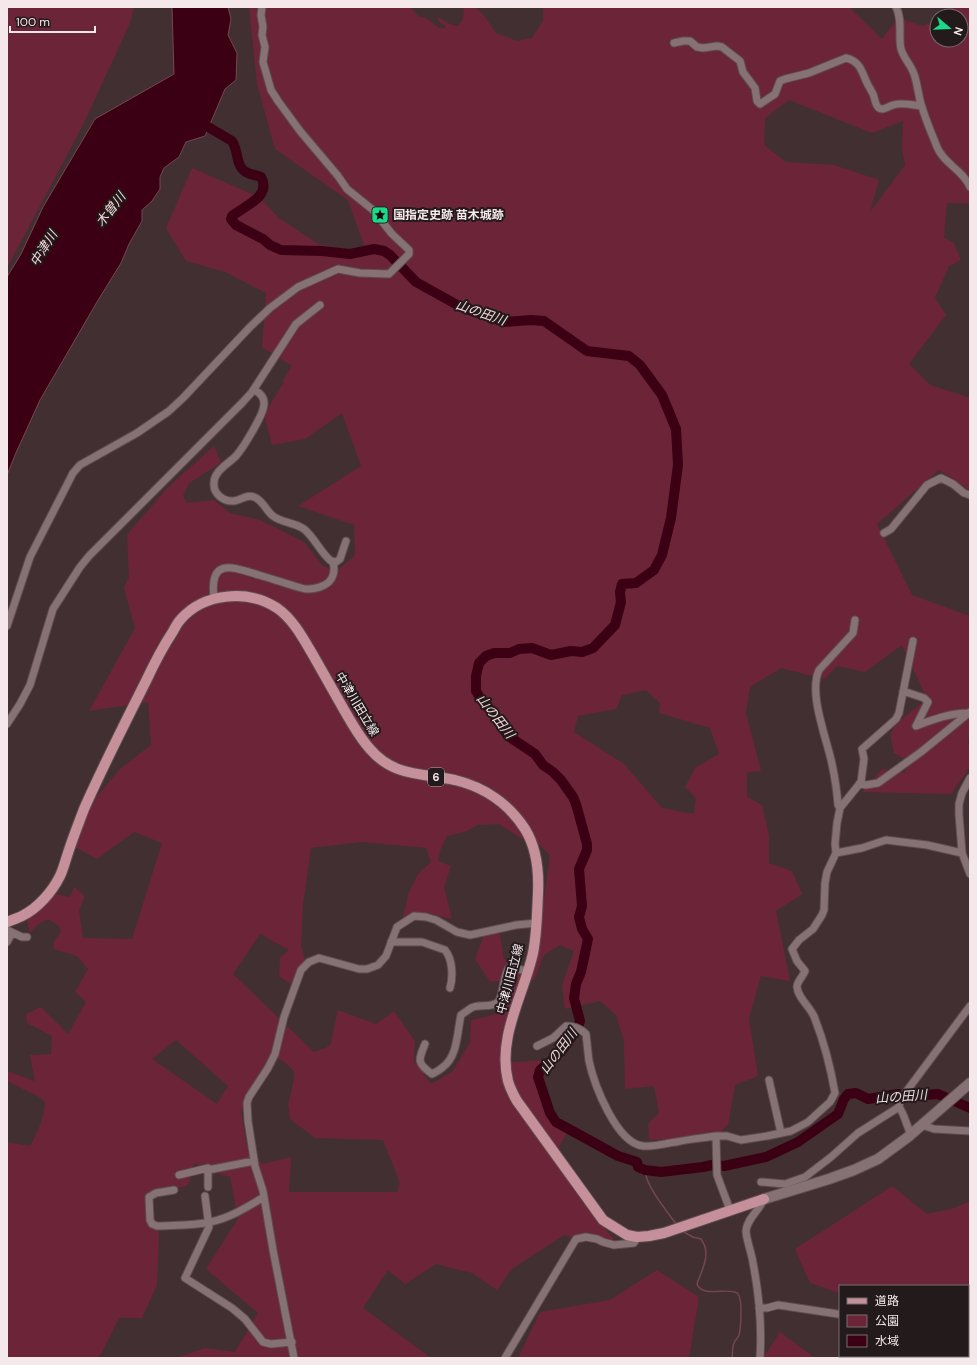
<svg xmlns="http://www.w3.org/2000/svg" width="977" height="1365" viewBox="0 0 977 1365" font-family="'DM Sans','Noto Sans JP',sans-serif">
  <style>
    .green { fill: #6c2538; fill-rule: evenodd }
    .water { fill: #3c0014; stroke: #744654 }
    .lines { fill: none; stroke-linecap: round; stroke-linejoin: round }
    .stream { stroke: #744654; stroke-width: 1.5 }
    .river { stroke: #3c0014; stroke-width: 10 }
    .street-casing { stroke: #5d4d50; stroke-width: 9 }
    .secondary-casing { stroke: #5d4d50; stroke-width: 12 }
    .primary-casing { stroke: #5d4d50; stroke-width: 12 }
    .street { stroke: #867174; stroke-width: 7 }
    .secondary { stroke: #867174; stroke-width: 10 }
    .primary { stroke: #c6909a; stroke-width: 10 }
    .labels { text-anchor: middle; stroke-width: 4; stroke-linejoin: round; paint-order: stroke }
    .shield { fill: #231a1b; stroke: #b6aaac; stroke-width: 1 }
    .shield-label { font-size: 11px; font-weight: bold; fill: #f5e8ea }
    .poi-label { font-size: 12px; font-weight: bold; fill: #f5e8ea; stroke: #231a1b; text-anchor: start }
    .street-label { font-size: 12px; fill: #f5e8ea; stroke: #231a1b }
    .water-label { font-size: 13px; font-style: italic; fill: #f1d6da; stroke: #231a1b }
  </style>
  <rect width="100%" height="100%" fill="#422f32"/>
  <path class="green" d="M7,7H134L130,23L82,127L7,268Z
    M249,7H410L419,17L426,18L439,28H445L446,26L440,23L437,17H438L452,25L458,26L463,19L464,7H474L483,14L496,33L517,41L532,38L543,21V7H849L882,39L898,18L923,26L937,19V40H961V16H943L950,13L947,7H970V203H947L944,238L954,243L961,260L949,266L935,298L946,315L909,364L930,385L970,398V490L939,470L877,524L912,595L970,616V735L968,742L970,745V767L951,794L862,792L882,769L905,773L908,761L894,753L890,734L897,723L927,699L902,645L865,672L837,666L824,679L781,668L750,687L746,713L761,771L747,772V797L762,805L769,835V863L792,871L802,894L776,911L790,981L761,976L749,1019L758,1076L735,1085L728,1125L719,1133L672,1139L649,1140L648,1124L659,1113L654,1086L625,1089L624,1041L616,1015L600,1001L565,1009L562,985L574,951L560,945L543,956L535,979L518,984L501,1042L500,1063L548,1060L539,1068L535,1077L552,1121L567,1133L553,1157L581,1200L623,1250L564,1235L512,1269L497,1290L472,1273L436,1264L405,1284L388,1270L363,1308L431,1358H176L205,1348L235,1352L258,1313L206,1269L238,1219L230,1177L220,1174L194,1163L189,1183L186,1186L144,1195L156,1221L159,1236L157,1285L142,1318H119L101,1354L97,1358H7V1142L30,1146C38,1132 44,1118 45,1102L41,1098L7,1081V1071L35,1081L30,1055L51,1054L52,1036L27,1023L26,1014L41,1007L68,1034L86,1002L75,992L88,969L77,956L54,949V941L61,932L59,926L48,919L37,925L30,933L26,916L56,894L70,897L74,887L85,896L79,911L83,938L132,939L162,843L134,832L97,859L75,847L93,801L120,769L151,745L148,702L89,711L135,628L124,588L129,577L127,535L167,488L214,446L221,463L189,483L183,496L187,503L214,500L230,513L260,520L304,542L322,565L336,572L355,555L354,525L298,506L361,466L342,413L305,439L272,445L264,415L284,382L283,380L292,366L262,347L266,293L225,272L186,261L166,228L192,168L259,197L279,218L320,245L366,251L348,200L275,149L257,84ZM789,100L872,133L903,121L902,148L905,165L870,212L879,180L834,165L786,162L764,145L765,118ZM646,690L660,703L659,713L710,728L719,754L695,768L685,787L696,798L694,814L662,808L624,764L574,732L578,716L616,709L622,695ZM499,824L522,839L534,840L550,855L541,923L532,968L512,969L504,959L500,934L484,935L475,959L490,982L506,980C515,1014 498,1014 471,1020L470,1042L453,1071L431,1084L414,1061L415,1041L394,1011L376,1024L338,1010L330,1046L314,1052L233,974L260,934L289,950L280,958L279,976L289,983L296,981L306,962L301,946L303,904L311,848L362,842L426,848L431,862L418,874L409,892L402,921L412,914L428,913L452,919L444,887L451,866L438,861L440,851L447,836L467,831L478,825ZM176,1040L228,1086L217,1104L152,1059ZM271,1056L283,1061L294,1071V1079L288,1105L290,1119L315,1138L383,1140L400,1183L397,1192H289L291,1157L263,1164L248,1153L241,1112L252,1085Z
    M892,1186L927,1214L955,1208L970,1201V1352H968V1286H840V1293L810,1283L795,1249Z
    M657,1270L699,1297L689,1358H518L540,1312L610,1300Z
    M780,1332L815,1358H763Z
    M840,1354V1356H886L887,1358H836Z"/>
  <path class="water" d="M172,7H228L231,19L228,35L237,53L236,80L225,89L205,136L186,142L179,157L164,168L160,177V189L152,201L142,210V221L129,244L121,263L97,302L40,400L15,455L7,475V277L21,254L43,207L95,119L174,74Z"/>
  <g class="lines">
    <path class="stream" d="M645,1170C645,1185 668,1213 677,1225
      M682,1231L693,1237L701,1239C712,1254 702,1269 697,1284C702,1298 727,1287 737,1293C743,1297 741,1327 739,1335C738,1338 735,1340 734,1343C732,1347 733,1353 732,1358"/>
    <path class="river" d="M198,121L232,141C239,151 235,168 248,173C252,175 257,175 261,177C272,197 244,206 232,216L231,219L236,225L263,239L270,245L281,250L322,251L350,254L374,249L384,251L390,255L416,282L461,307L504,322L531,320L544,321L587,351L629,356L640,365L662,395L676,429L678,465L671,518L662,555L654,570L636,583L622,584L620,592L621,602L615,625L593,648L582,652L571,651L551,655L532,648L519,649L510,653H494L486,656L479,663L476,676V691L482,701L492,712L508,736L535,754L543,765L553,772L561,780L573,797L576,804L587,844V850L579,869L582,906L579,917L582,929L588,939L581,972L576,984L574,998L580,1021L578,1027L564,1048L550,1062L540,1070L538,1077L550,1113L556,1122L618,1156L637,1162L638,1167L645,1170L661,1172L703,1167L712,1165L724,1166L766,1157L798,1142L838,1114L844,1099L848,1094L856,1093L868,1099L898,1094L912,1096L938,1094L970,1108"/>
    <g class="street-casing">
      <path id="street" d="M896,7C903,20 898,36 901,49C904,59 911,65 914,74C918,85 918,96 922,107C926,121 932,134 937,147C944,164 963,170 970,187
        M674,43L683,41H690L697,47L703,48L717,46L722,47L740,61L743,72L755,88L757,101L760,104L775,94L780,81L785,79L809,73L846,58C860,61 862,72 867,83C869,87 871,90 873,94C875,98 875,106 879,108C883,111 889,106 893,105C902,102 912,105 921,106
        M254,389C259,393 264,396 264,403C265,413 243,448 236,456C228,464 214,471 214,483C213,494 224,502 234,501C242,500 246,494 254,497C263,500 266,511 273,516C282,523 294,522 304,529C315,538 320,552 331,561L336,562L340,559L346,541
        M884,533L891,529L927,485L941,478L953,484L964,493L970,495
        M214,598C209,557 232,567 259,575C273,579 287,584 301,588C311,591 330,587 333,575C335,570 334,566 333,562
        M7,626L30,557L73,473L80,465L137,433L169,411L183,398L250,327L270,308L298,287L338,269L360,273L389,274L409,254V250L392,234L373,210L347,189L338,176L300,131L278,101L271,90L263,62L265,47L262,35L263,27L261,15L262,7
        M903,691L924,698L928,702L916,726C932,720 950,713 968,713
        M7,724L20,704L30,685L53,609L80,567L89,556L242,403L252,392L296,324L320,305
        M970,778L962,793L959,804V814L962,853L970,874
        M859,784L866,785L878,783L921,752L970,712
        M840,808L838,805C837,791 835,778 832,764C827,739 808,694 819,670L853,633L855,620
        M836,853L862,848L886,840L927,845L962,853
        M7,930L22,937H27
        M7,942L12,933
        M391,942H422L445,950C453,960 453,977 450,988
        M425,1044C418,1061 417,1063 432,1074C436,1072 440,1070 443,1067C458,1056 457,1032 461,1015C464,1013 468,1010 471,1008C478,1004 492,1008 498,1002C503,997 503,978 508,969H517L528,971
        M537,1046L553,1038L566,1026C573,1026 581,1029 586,1034C587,1043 588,1053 589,1061C594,1084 616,1143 643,1146C654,1147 666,1143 676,1142C690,1139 703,1138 716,1136
        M769,1080L781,1133
        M922,1125L934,1129L970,1131
        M911,1134C906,1125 905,1115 899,1107L900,1100L970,1006
        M208,1170L254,1161
        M179,1175L208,1168V1187
        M761,1182L785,1184L805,1177L831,1157L858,1133L899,1107
        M174,1190L156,1193L149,1197L150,1220L152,1224L157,1226C174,1225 193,1226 210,1222C230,1218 247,1207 264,1197
        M205,1196L209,1227L185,1278L232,1308L245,1319L263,1342L271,1344L292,1342
        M730,1210L717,1175L716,1136H727L741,1140L767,1136L791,1131L808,1122L830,1102L835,1093C831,1070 824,1042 815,1019C812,1008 798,999 797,987C797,981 803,977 805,971L797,961L792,949L799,940L813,929L822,915L824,910L825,883L827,872L836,853L835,844L837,823L840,808L861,782L864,759L862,749L896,719L899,713L913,641
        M759,1308H767L778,1305L838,1314
        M294,1358L273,1250L263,1191L255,1166L248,1121L247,1103L249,1097L268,1068L275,1054L284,1017L301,970L309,962L319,958L359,969H367L378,965L386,956L397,927L414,916L426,917L436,920L457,932L470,935L516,925L537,923
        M505,1358L576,1239L586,1237L597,1239L603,1242L614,1245L634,1243L637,1237
        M760,1358C762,1327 759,1294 753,1263C752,1254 746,1239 746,1231C747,1218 760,1210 764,1199"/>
    </g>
    <g class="secondary-casing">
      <path id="secondary" d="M764,1199L829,1179L854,1170L878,1159L908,1137L970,1083"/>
    </g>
    <g class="primary-casing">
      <path id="primary" d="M7,922C12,920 18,918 22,916C38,908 52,892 60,876C63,870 65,862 67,856C72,840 78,825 84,809C103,766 125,723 146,681C154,664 162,648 172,633C175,628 177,623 181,619C204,593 248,589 277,608C293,619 303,638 313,655C323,673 333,690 343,708C351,722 359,737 370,749C394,777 422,773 455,780C484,787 509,804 525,829C536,847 539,872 538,893C537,913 537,933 533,953C524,994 497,1037 508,1081C510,1088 513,1094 517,1101L603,1220L627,1235L637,1237L649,1236L664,1233L764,1199"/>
    </g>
    <use href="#street" class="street"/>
    <use href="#secondary" class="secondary"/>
    <use href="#primary" class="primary"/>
  </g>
  <defs>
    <g id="sight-square" transform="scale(0.9)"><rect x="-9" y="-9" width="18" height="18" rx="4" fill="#1ad988" stroke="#231a1b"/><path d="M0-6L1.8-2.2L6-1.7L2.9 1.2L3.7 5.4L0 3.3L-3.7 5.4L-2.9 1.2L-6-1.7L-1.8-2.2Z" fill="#111"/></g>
  </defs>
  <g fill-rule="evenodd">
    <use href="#sight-square" x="380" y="215"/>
  </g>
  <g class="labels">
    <rect class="shield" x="428" y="768" width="16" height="18" rx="3"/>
    <g class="shield-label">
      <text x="436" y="781">6</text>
    </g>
    <g class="poi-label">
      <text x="393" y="219">国指定史跡 苗木城跡</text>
    </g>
    <g class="street-label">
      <text transform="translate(357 704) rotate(59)" y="4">中津川田立線</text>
      <text transform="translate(510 979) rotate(-75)" y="4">中津川田立線</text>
    </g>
    <g class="water-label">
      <text transform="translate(110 209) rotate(-52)" y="5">木曽川</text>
      <text transform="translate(43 248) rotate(-58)" y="5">中津川</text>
      <text transform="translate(481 312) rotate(19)" y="5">山の田川</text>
      <text transform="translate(496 716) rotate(52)" y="5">山の田川</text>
      <text transform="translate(558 1051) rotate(-53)" y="5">山の田川</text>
      <text transform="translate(901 1096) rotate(-4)" y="5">山の田川</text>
    </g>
  </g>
  <rect width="977" height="1365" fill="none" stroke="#f5e8ea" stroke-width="16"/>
  <rect x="839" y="1285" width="130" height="72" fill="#231a1b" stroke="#776c6e"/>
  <rect x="847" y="1298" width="20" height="6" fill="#c6909a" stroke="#776c6e"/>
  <text x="875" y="1305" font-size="12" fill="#f5e8ea">道路</text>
  <rect x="847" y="1315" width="20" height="12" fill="#6c2538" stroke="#776c6e"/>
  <text x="875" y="1325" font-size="12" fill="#f5e8ea">公園</text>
  <rect x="847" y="1335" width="20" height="12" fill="#3c0014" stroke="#776c6e"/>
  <text x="875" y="1345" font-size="12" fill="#f5e8ea">水域</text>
  <g transform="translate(949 28) rotate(109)"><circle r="19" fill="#231a1b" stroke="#776c6e"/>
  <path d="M0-3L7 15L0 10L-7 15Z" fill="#1ad988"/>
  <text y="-6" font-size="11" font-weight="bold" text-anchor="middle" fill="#f5e8ea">N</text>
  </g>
  <path d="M10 26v6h85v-6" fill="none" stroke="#f5e8ea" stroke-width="2"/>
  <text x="16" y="26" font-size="12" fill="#f5e8ea" stroke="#231a1b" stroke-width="3" paint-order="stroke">100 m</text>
</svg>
